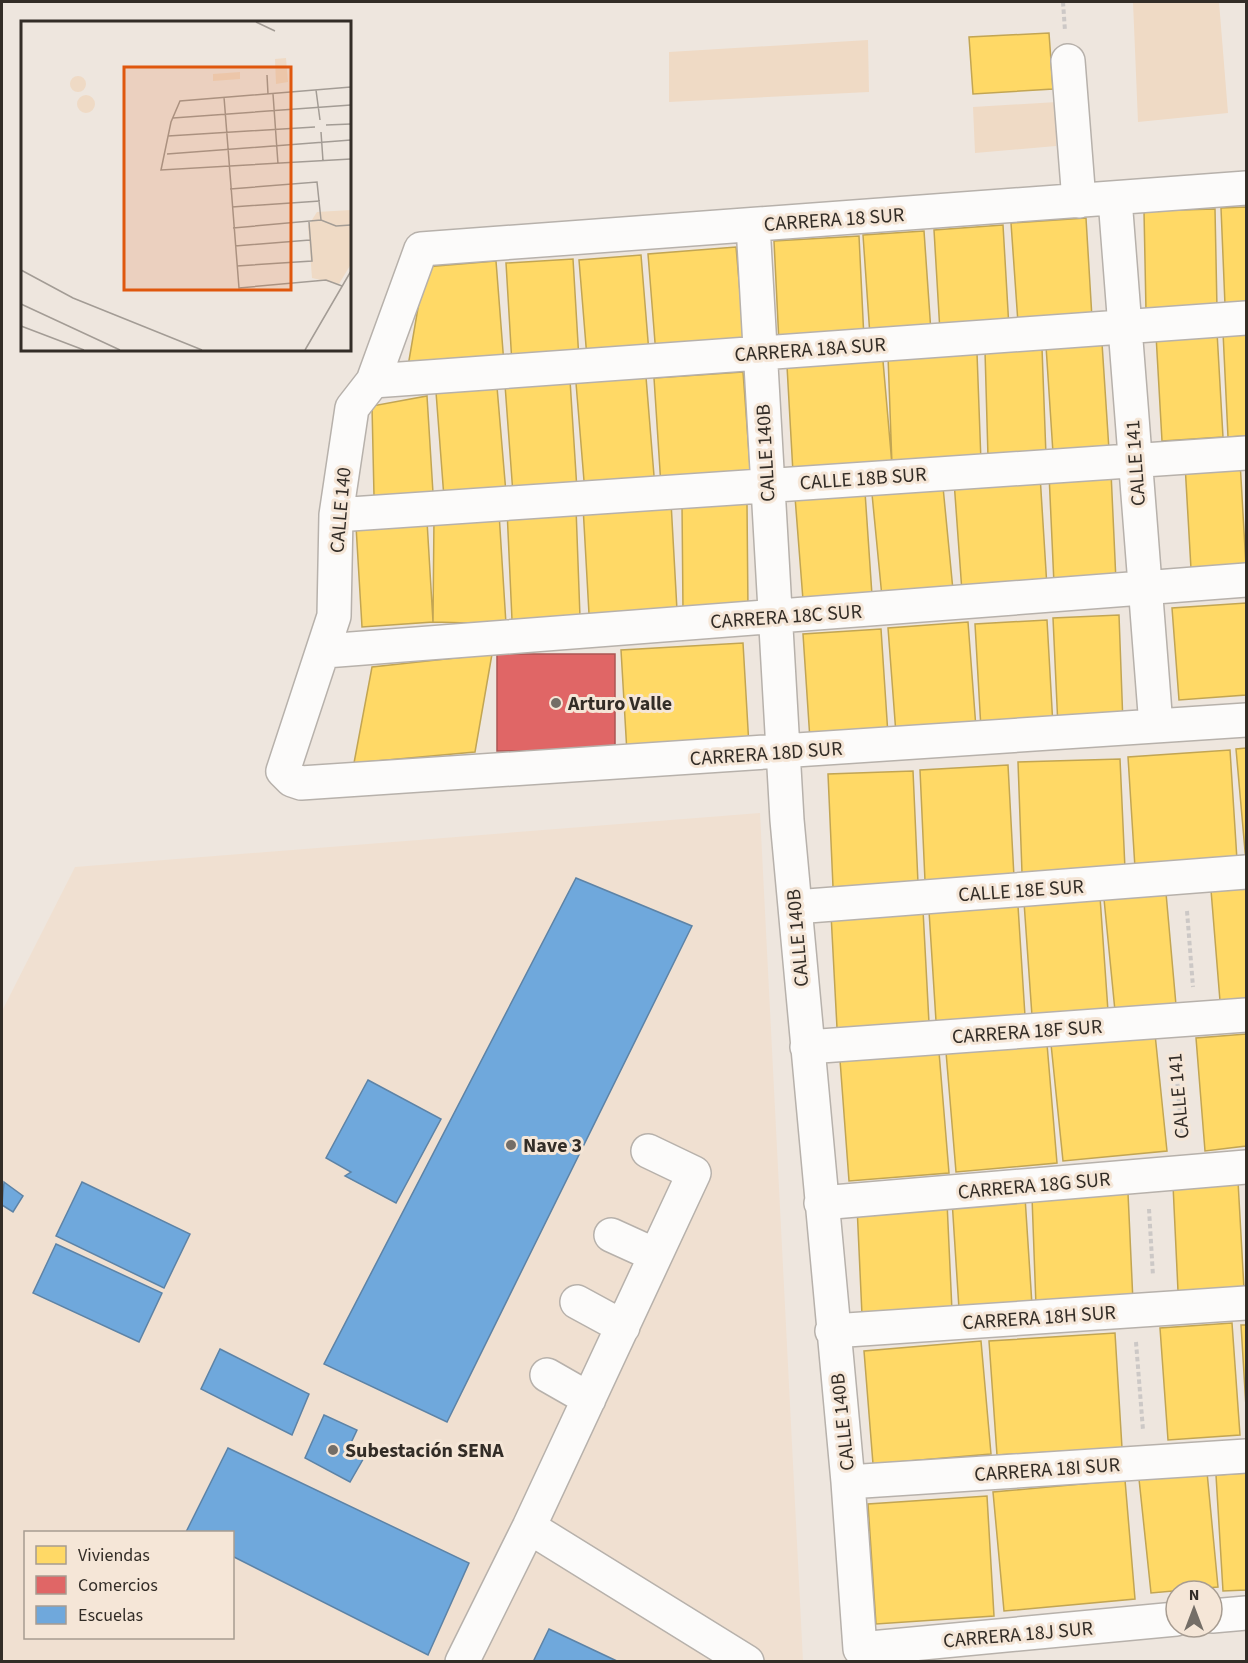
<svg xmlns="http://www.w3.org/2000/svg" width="1248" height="1663" viewBox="0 0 1248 1663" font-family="'Source Sans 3',sans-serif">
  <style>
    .built { fill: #f0e0d1; fill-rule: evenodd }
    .green { fill: #efdac5 }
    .homes { fill: #ffd966; stroke: #c2a553; stroke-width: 1.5 }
    .shops { fill: #e06666; stroke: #ac5553; stroke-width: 1.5 }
    .schools { fill: #6fa8dc; stroke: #5d83a6; stroke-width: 1.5 }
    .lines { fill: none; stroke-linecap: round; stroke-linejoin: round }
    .minor-casing { stroke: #b7b1ab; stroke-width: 36 }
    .path { stroke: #ccc8c6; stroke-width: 4; stroke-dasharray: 4.5 3; stroke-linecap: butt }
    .minor { stroke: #fcfbfa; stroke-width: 33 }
    .poi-dot { fill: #746e67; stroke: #f5e6d7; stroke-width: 2 }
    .labels { text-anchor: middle; stroke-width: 6; stroke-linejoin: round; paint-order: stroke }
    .street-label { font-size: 20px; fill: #332d27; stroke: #f5e6d7 }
    .poi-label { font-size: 20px; font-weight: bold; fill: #332d27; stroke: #f5e6d7; text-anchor: start }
    .inset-road { fill: none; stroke: #a39c95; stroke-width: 1.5 }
    .view { fill: #df570d; fill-opacity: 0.15; stroke: #df570d; stroke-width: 3 }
    .inset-edge { fill: none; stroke: #332d27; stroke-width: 3 }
  </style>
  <rect width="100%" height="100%" fill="#eee6de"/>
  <path class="built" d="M760,813L803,1661H2V1011L75,867ZM26,1532H232V1638H26Z"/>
  <path class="green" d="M1133,2H1219L1228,113L1138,122Z
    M868,40L869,92L669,102V52Z
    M1057,102L1056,146L975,153L973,107Z"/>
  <path class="homes" d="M1049,33L1053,89L973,94L969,37Z
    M1246,207V304L1225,305L1221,208Z
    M1215,209L1217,309L1146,311L1144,211Z
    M1086,218L1092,318L1018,323L1011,223Z
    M1003,225L1009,328L940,332L934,230Z
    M924,231L931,332L870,336L863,235Z
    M859,236L864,339L779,343L774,241Z
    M736,247L745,348L656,355L648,254Z
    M641,255L649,353L587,358L579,260Z
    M573,259L579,360L512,364L506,263Z
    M496,261L504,364L407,372L425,267Z
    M1246,331V436L1228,437L1223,332Z
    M1217,332L1223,437L1162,441L1156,335Z
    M1102,343L1109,450L1053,453L1046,346Z
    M1042,348L1046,456L988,457L985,351Z
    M977,353L981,462L892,465L888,356Z
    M883,361L892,465L793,473L787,366Z
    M743,372L751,480L661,486L654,378Z
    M646,377L655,488L585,493L576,383Z
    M570,380L577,490L513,494L505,385Z
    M497,387L506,493L444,498L436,392Z
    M427,396L433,493L374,496L372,406Z
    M1240,461L1246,566L1191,569L1185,464Z
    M1111,472L1116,581L1054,584L1049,474Z
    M1040,475L1047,587L962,592L954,481Z
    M943,487L953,590L882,597L872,494Z
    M865,492L872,595L803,600L795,497Z
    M671,502L677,610L589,614L583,506Z
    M682,504H747L748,610L683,611Z
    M576,508L580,617L512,620L507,510Z
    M499,513L506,624L433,622L434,517Z
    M427,521L433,622L362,627L356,526Z
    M1246,603V695L1179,700L1172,608Z
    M1119,615L1123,724L1058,727L1053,618Z
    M1047,620L1053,726L981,729L975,624Z
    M968,622L976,728L896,734L888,628Z
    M881,629L888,735L810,740L803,634Z
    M743,643L749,746L627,753L621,650Z
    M492,654L475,752L354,763L372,667Z
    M1246,748V862L1236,749Z
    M1230,750L1237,860L1135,868L1128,757Z
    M1120,759L1125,869L1022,873L1018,762Z
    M1008,765L1014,877L925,881L920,770Z
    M913,771L918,883L833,887L828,774Z
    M1246,888V999L1220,1001L1211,890Z
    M1166,893L1176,1005L1115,1011L1104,899Z
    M1100,897L1108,1011L1032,1016L1024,902Z
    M1018,906L1025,1016L936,1021L929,911Z
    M923,910L929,1023L837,1028L831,914Z
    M1155,1034L1167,1151L1063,1161L1051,1044Z
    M1246,1034V1146L1205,1151L1196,1038Z
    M1047,1044L1057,1163L956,1172L946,1052Z
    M939,1052L949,1173L849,1181L840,1060Z
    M1238,1181L1244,1289L1178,1291L1173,1185Z
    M1128,1193L1133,1302L1036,1306L1032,1197Z
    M1025,1197L1032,1305L959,1309L952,1200Z
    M947,1202L952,1311L862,1315L857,1206Z
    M1232,1323L1240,1435L1168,1440L1160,1328Z
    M1241,1325H1246V1407Z
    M1115,1333L1122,1448L997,1455L989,1341Z
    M981,1341L991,1454L873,1464L864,1351Z
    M1207,1472L1218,1587L1151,1593L1139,1479Z
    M1246,1473V1590L1223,1591L1216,1475Z
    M1125,1480L1135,1599L1004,1611L993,1492Z
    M987,1496L994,1616L876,1624L868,1504Z"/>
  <path class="shops" d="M497,654H615V751H497Z"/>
  <path class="schools" d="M576,878L692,926L447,1422L324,1364Z
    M368,1080L441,1119L396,1203L345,1176L351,1172L326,1158Z
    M4,1182L23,1196L13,1212L2,1205Z
    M82,1182L190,1234L164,1288L56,1236Z
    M56,1244L162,1293L139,1342L33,1293Z
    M220,1349L309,1394L292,1435L201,1389Z
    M324,1415L357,1430L349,1447L366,1454L350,1482L305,1458Z
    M228,1448L469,1563L428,1655L232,1556V1532H186Z
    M549,1629L619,1662H533Z"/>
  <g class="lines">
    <g class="minor-casing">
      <path id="minor" d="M1068,61L1079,201
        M1246,188L421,249L373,381L352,408L336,515L334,616L283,771L292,780L301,783L1246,720
        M1115,199L1156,726
        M753,225L787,820L848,1482L860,1649L1176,1619
        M373,381L1246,318
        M336,515L1246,453
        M325,651L1246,580
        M795,907L1246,872
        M807,1047L1246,1015
        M821,1203L1246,1167
        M611,1235L655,1255
        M577,1302L623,1327
        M832,1331L1246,1303
        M547,1375L589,1399
        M848,1482L1246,1456
        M529,1527L747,1662
        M1212,1616L1246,1613
        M462,1662L529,1527L694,1173L648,1151"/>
    </g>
    <path class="path" d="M1063,2L1065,31
      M1187,911L1193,987
      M1175,1054L1182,1139
      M1149,1209L1153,1276
      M1136,1342L1143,1430"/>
    <use href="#minor" class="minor"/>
  </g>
  <g class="poi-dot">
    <circle cx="556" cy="703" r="6"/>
    <circle cx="511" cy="1145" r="6"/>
    <circle cx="333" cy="1450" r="6"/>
  </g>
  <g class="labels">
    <g class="street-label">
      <text transform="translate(834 219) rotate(-4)" y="7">CARRERA 18 SUR</text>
      <text transform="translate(810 349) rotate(-4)" y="7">CARRERA 18A SUR</text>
      <text transform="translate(765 453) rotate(-93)" y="7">CALLE 140B</text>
      <text transform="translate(1135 463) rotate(-94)" y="7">CALLE 141</text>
      <text transform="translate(863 478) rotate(-4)" y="7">CALLE 18B SUR</text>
      <text transform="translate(340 510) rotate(-85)" y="7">CALLE 140</text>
      <text transform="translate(786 616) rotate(-4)" y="7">CARRERA 18C SUR</text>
      <text transform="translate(766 753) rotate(-4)" y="7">CARRERA 18D SUR</text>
      <text transform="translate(1021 890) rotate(-4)" y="7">CALLE 18E SUR</text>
      <text transform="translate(797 938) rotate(-95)" y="7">CALLE 140B</text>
      <text transform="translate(1027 1031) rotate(-4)" y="7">CARRERA 18F SUR</text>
      <text transform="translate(1178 1096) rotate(-95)" y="7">CALLE 141</text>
      <text transform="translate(1034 1185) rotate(-5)" y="7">CARRERA 18G SUR</text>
      <text transform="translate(1039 1317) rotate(-4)" y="7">CARRERA 18H SUR</text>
      <text transform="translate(842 1422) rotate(-96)" y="7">CALLE 140B</text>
      <text transform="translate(1047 1469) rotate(-4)" y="7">CARRERA 18I SUR</text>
      <text transform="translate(1018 1634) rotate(-5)" y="7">CARRERA 18J SUR</text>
    </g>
    <g class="poi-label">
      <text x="568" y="710">Arturo Valle</text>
      <text x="523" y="1152">Nave 3</text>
      <text x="345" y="1457">Subestación SENA</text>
    </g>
  </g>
  <g transform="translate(21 21)">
    <rect width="330" height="330" fill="#eee6de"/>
    <path d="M265,37L267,61L255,63L254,38ZM219,51V58L192,60V53ZM49 63a8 8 0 1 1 16 0a8 8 0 1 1-16 0ZM56 83a9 9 0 1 1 18 0a9 9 0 1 1-18 0ZM330,189V243L318,263L291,257L287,205L296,191Z" fill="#efdac5"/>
    <path class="inset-road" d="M235,1L254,10M246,54L247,73M330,66L159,80L150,101L140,149L330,138M295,69L299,99M252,73L257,143M203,76L218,267L305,259L321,265M152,97L330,84M305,104L330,103M300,111L302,140M147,115L294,106M146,133L330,119M209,168L296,161L300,199M211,186L299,180M212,207L300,199L315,205L330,204M214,225L289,219M216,245L291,240L288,201M0,249L52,277L181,329M0,283L99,329M0,305L63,329M284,329L330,250"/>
    <path class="view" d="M103,46H270V269H103Z"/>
    <rect width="330" height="330" class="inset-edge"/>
  </g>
  <rect width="1248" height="1663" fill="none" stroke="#332d27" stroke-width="6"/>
  <rect x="24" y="1531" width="210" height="108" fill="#f5e6d7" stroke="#a79c91" stroke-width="1.5"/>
  <rect x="36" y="1546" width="30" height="18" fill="#ffd966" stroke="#a79c91" stroke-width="1.5"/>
  <text x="78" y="1561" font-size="18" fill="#332d27">Viviendas</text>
  <rect x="36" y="1576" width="30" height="18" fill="#e06666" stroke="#a79c91" stroke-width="1.5"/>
  <text x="78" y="1591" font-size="18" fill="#332d27">Comercios</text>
  <rect x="36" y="1606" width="30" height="18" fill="#6fa8dc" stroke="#a79c91" stroke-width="1.5"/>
  <text x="78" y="1621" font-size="18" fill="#332d27">Escuelas</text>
  <g transform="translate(1194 1609)"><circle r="28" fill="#f5e6d7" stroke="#a79c91" stroke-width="1.5"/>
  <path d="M0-4.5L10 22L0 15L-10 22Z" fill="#746e67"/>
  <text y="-9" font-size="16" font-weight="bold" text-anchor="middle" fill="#332d27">N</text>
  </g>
</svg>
